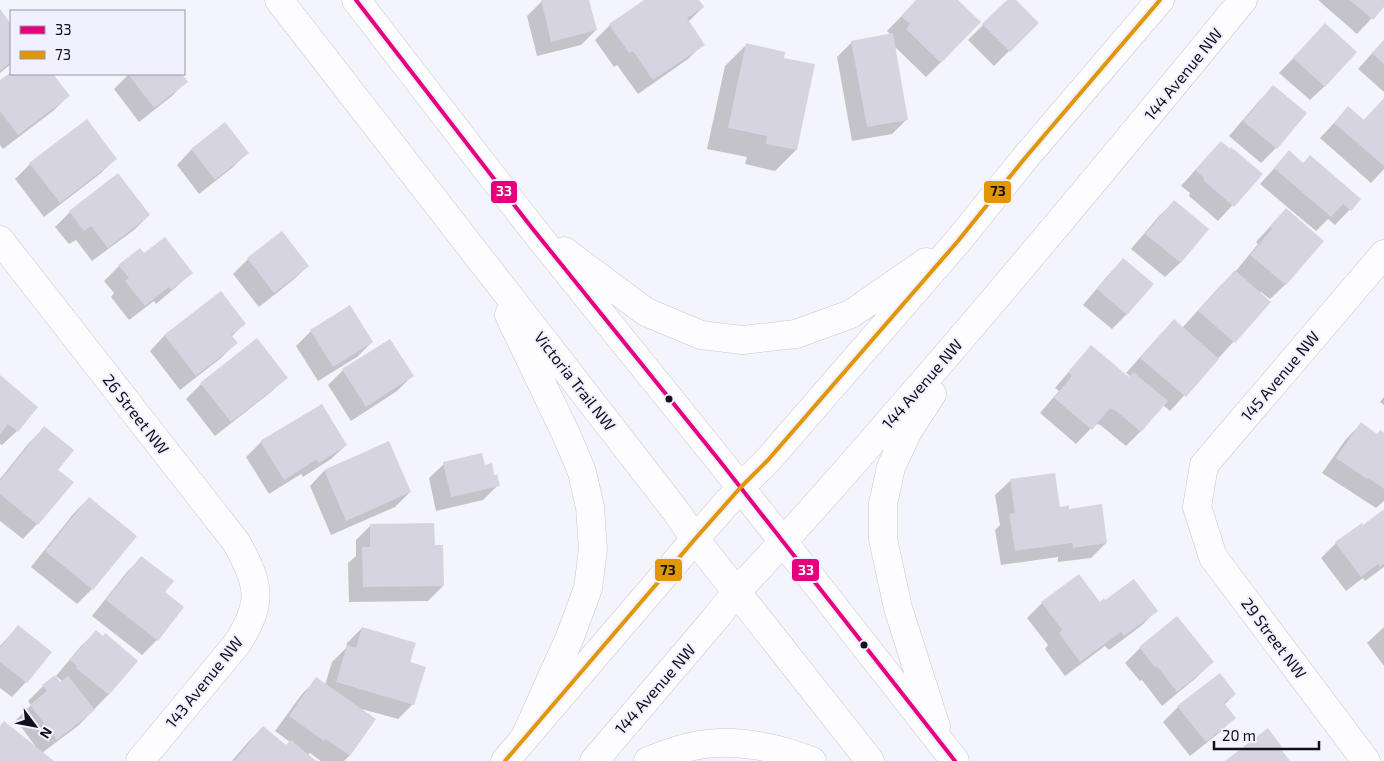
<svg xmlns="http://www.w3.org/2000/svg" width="1384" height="761" viewBox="0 0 1384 761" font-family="'Exo 2',sans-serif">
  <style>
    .shadow { fill: #0003 }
    .building { fill: #d5d4e0 }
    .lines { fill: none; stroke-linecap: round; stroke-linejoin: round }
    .minor-casing { stroke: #c8c7d2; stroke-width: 29 }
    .major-casing { stroke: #c8c7d2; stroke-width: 29 }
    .minor { stroke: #fdfdff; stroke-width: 28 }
    .major { stroke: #fdfdff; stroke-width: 28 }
    .bus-1-casing { stroke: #f1f0ff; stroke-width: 8 }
    .bus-2-casing { stroke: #f1f0ff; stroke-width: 8 }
    .bus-1 { stroke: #e5007d; stroke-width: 4 }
    .bus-2 { stroke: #e09703; stroke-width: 4 }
    .bus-dot { fill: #100f1b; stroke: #f1f0ff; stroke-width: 2 }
    .labels { text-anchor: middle; stroke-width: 4; stroke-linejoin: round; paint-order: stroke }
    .street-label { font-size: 16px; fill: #100f1b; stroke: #f1f0ff }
    .line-badge { stroke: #f1f0ff; stroke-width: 2 }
    .badge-label { font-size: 14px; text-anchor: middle; font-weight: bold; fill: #fff }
    .pale-badge-label { font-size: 14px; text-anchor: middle; font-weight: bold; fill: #111 }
  </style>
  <rect width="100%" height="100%" fill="#f4f4fc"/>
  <path class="shadow" d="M546,0H588L596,30L581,45L537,56L527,16L542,1Z
    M646,0H698L703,7L688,22L703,44L688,59L638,94L617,65L614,67L595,40L610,25Z
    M917,0H956L941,62L926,77L894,46L907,119L892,134L852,141L837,57L852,42L891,35L887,31Z
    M1008,0H1014L1037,23L994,66L968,40Z
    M1318,0H1384V5L1357,34Z
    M0,11L11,26V64L0,73Z
    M1325,25V86L1310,100L1279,73Z
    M1384,40V92L1358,69Z
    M746,45L782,59L796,150L775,171L745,164L747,157L707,149L725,66Z
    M11,73L51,74L68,96L53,111L3,149L0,145V82Z
    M129,74H180L186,81L172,96L139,122L114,89Z
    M1274,87L1276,148L1261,163L1229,136L1259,101Z
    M1384,99V169L1371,183L1320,138L1348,108L1363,121Z
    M224,124L247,153L232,168L199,194L177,165L191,150Z
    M1289,152L1303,164L1360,199L1335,225L1328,219L1316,231L1260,184Z
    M1206,158L1261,174L1218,221L1189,196L1190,193L1181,186Z
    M115,159L101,173L44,217L15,179L30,164Z
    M1174,202L1208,229L1180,263L1165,277L1131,249L1159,216Z
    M1286,209L1323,241L1285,285L1270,299L1261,292L1260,294L1270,302L1170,411L1163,405L1141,431L1126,446L1099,424L1098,425L1096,423L1076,444L1040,413L1059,391L1055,388L1077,362L1091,347L1128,378L1130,376L1126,373L1159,336L1174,321L1182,328L1220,286L1235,271V272L1258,244L1256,242Z
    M70,212L149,215L134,230L92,261L76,240L69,244L55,227Z
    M144,255L191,273L176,287L156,304L154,301L129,320L111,297L114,293L104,281L119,266Z
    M248,259L308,266L293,280L259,307L233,274Z
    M1123,260L1152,284L1126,315L1112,329L1083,305L1108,275Z
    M221,293L245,323L231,337L236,343L221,358L180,390L150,351L164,336Z
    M311,331L372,342L357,357L318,381L296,346Z
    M390,340L412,376L397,391L351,421L328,385L343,370Z
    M0,377L17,431L2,445L0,444Z
    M286,378L271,392L215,436L186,399L201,384Z
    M1384,397V405L1380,402Z
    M1361,424L1377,435H1384V501L1376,508L1322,473L1346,439Z
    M44,428L56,470L37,524L23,539L0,521V479L29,443Z
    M261,442L346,445L331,459L303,477L301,474L269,494L246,457Z
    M388,443L410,492L395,507L331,535L310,486L324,471Z
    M444,464L484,467L493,476L498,485L483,500L436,511L429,478Z
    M1010,481L1059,508L1068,510L1106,543L1091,558L1058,562V557L1001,565L995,530L1000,525L995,495Z
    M89,498L135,536L92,589L77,604L31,567L74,513Z
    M1384,511V567L1365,581L1363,578L1346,591L1321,558L1336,543L1363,527Z
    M371,525L434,546L443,586L428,601L349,602L348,563L356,556V540Z
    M142,557L163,592L182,608L157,640L142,655L92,616L127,572Z
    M1078,576L1099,603L1156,611L1141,626L1109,650L1105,646L1065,676L1045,649L1048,645L1027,618L1042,603Z
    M1177,618L1212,662L1197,677L1162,706L1142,680L1140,681L1125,663L1140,648Z
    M18,626L26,682L12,697L0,688V646Z
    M1384,627V666L1367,643Z
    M362,628L409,663L413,704L398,719L358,708L349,756L344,761H321L310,753L308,755L315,761H232L248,742L263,727L285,746L290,742L275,731L302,694L317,679L325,685L332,662L346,648L347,643Z
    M96,632L136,662L108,695L79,725L42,753L52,761H0V727L36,747L16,720L31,705L28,701L43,686L55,677L60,684L63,682L56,676L81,646Z
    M1235,694L1224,705L1234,718L1219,733L1190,756L1163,722L1178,707Z"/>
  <path class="building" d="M541,0H589L597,30L551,42Z
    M644,0H699L704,7L687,18L705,45L653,80L633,51L629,53L609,24Z
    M916,0H958L981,22L941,63L906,29L910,24L901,16Z
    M1007,0H1016L1039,23L1010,52L982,24Z
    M1350,0H1384V7L1373,20Z
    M0,9L11,24V62L0,71Z
    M1325,23L1357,52L1325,87L1293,58Z
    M893,33L908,120L867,127L851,41Z
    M1384,40V64L1372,53Z
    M746,43L785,52L784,58L815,64L797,150L766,144L767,136L728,128Z
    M11,72V74H53L70,96L18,135L0,111V80Z
    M128,74H182L188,82L154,108Z
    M1273,85L1307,113L1277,149L1243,121Z
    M1384,98V166L1334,123L1348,106L1364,120Z
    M87,119L117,159L60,203L29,163Z
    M225,122L249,153L215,180L191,149Z
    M1221,141L1230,149L1231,147L1263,174L1234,207L1203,180L1204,178L1195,170Z
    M1289,150L1303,163L1310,155L1361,199L1351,211L1343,204L1331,217L1274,168Z
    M118,173L150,215L108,248L91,226L84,231L69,211Z
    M1174,200L1209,229L1181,263L1145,234Z
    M1286,208L1324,241L1286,285L1250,255L1272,229L1270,226Z
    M282,231L309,266L274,293L247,258Z
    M165,237L193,273L171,290L169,287L145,306L125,281L129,278L118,265L140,248L144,253Z
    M1123,258L1154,284L1127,315L1097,289Z
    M1235,270L1271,302L1235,343L1198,311Z
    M221,291L246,324L231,335L238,343L196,376L164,335Z
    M350,305L373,342L333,367L310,330Z
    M1174,319L1219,359L1186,397L1140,358Z
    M257,338L288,378L231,422L200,383Z
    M390,339L414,376L366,407L342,369Z
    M1091,345L1129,377L1133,372L1168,401L1141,432L1115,410L1114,411L1110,408L1092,430L1054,398L1072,376L1068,372Z
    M0,375L38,407L18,432L8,424L0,434Z
    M322,404L347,445L319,463L316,460L284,480L260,441Z
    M1361,422L1377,434L1380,430L1384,433V489L1368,478L1367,479L1336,458Z
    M44,426L74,450L58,470L74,482L38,525L0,494V481Z
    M389,441L411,492L346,521L324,470Z
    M482,453L485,465L492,463L494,475L497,474L500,486L451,497L443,462Z
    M1055,473L1060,507L1069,505V509L1102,504L1107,543L1073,548L1072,543L1015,551L1009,514L1015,513L1010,479Z
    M89,497L137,536L93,590L45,551Z
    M1384,509V564L1380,567L1378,564L1361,577L1335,542L1362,523L1363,525Z
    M434,523L435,545H443L444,586L363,587L362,547H370V524Z
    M141,556L174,581L165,592L184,607L158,641L106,600Z
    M1079,574L1100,602L1104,598L1105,600L1134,579L1158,611L1124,636L1121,632L1080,662L1059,633L1062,630L1041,602Z
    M1177,616L1214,662L1177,692L1157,666L1155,667L1139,647Z
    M18,625L52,652L27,683L0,662V648Z
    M362,627L416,643L410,662L426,667L414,705L336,682L347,645L356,648Z
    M96,630L103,636L105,633L138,661L109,695L76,668L77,666L70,660Z
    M1220,673L1236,694L1224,703L1236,718L1206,742L1177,706Z
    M55,675L60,682L68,676L95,710L57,740L30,705L47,691L42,685Z
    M316,677L376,719L350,756L326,739L324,741L289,716Z
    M4,721L54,761H0V726Z
    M263,726L286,745L291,740L316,761H234Z
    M1268,728L1282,747L1280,748L1290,761H1225Z"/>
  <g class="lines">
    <g class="minor-casing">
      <path id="minor" d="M0,240L236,542C260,584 264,603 236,645L140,761
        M505,761L695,539
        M594,761L714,620L737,591
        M1366,761L1213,557L1197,507L1204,465L1384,254"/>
    </g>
    <g class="major-casing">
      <path id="major" d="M279,0L675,510L695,539L870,761
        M356,0L532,228L719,460L955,761
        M564,251L646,312L701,335L742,340L796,334L851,314L926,262
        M509,315L566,434L582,472L590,507L593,549L588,588L570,637L525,737
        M932,394L908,431L891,467L883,504V539L898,608L936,727
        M695,539L740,488L768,460L958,241L1025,158L1160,0
        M737,591C798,527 856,460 914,393C1026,264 1135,132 1243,0
        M648,761C665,754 681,748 699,745C735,738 779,748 812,761"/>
    </g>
    <use href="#minor" class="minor"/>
    <use href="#major" class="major"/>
    <g class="bus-1-casing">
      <path id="bus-1" d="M356,0L532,228L719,460L955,761"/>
    </g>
    <g class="bus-2-casing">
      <path id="bus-2" d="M505,761L695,539L740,488L768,460L958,241L1025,158L1160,0"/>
    </g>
    <use href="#bus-1" class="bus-1"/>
    <use href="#bus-2" class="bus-2"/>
  </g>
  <g class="bus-dot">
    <circle cx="669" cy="399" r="4.5"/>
    <circle cx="864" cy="645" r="4.5"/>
  </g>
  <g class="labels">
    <g class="street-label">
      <text transform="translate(1183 74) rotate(-51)" y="6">144 Avenue NW</text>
      <text transform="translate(1280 376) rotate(-50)" y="6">145 Avenue NW</text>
      <text transform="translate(575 381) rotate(52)" y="6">Victoria Trail NW</text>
      <text transform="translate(922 384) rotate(-49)" y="6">144 Avenue NW</text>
      <text transform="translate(136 414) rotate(52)" y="6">26 Street NW</text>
      <text transform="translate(1274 638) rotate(53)" y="6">29 Street NW</text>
      <text transform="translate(204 682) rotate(-51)" y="6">143 Avenue NW</text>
      <text transform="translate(655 689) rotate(-49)" y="6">144 Avenue NW</text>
    </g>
  </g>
  <g class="line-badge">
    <rect x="983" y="180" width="29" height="24" rx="5" fill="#e09703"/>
    <rect x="490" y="180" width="28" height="24" rx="5" fill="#e5007d"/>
    <rect x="654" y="558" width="29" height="24" rx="5" fill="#e09703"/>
    <rect x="791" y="558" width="29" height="24" rx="5" fill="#e5007d"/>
  </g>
  <g class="badge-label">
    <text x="504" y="196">33</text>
    <text x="806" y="575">33</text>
  </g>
  <g class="pale-badge-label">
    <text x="998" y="196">73</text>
    <text x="668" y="575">73</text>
  </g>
  <rect x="10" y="10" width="175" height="65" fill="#f1f0ff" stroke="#9796a4"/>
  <rect x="20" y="26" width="25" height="8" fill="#e5007d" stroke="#9796a4"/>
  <text x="55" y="35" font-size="15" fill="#100f1b">33</text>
  <rect x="20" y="51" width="25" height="8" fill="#e09703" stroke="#9796a4"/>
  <text x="55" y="60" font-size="15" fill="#100f1b">73</text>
  <g transform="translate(35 726) rotate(122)" stroke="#f1f0ff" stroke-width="4" paint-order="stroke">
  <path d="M0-4L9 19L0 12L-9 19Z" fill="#100f1b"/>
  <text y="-8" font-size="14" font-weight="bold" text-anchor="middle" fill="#100f1b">N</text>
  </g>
  <path d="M1214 741v8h105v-8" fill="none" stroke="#100f1b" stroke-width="2.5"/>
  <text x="1222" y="741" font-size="15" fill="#100f1b" stroke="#f1f0ff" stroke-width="4" paint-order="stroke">20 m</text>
</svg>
